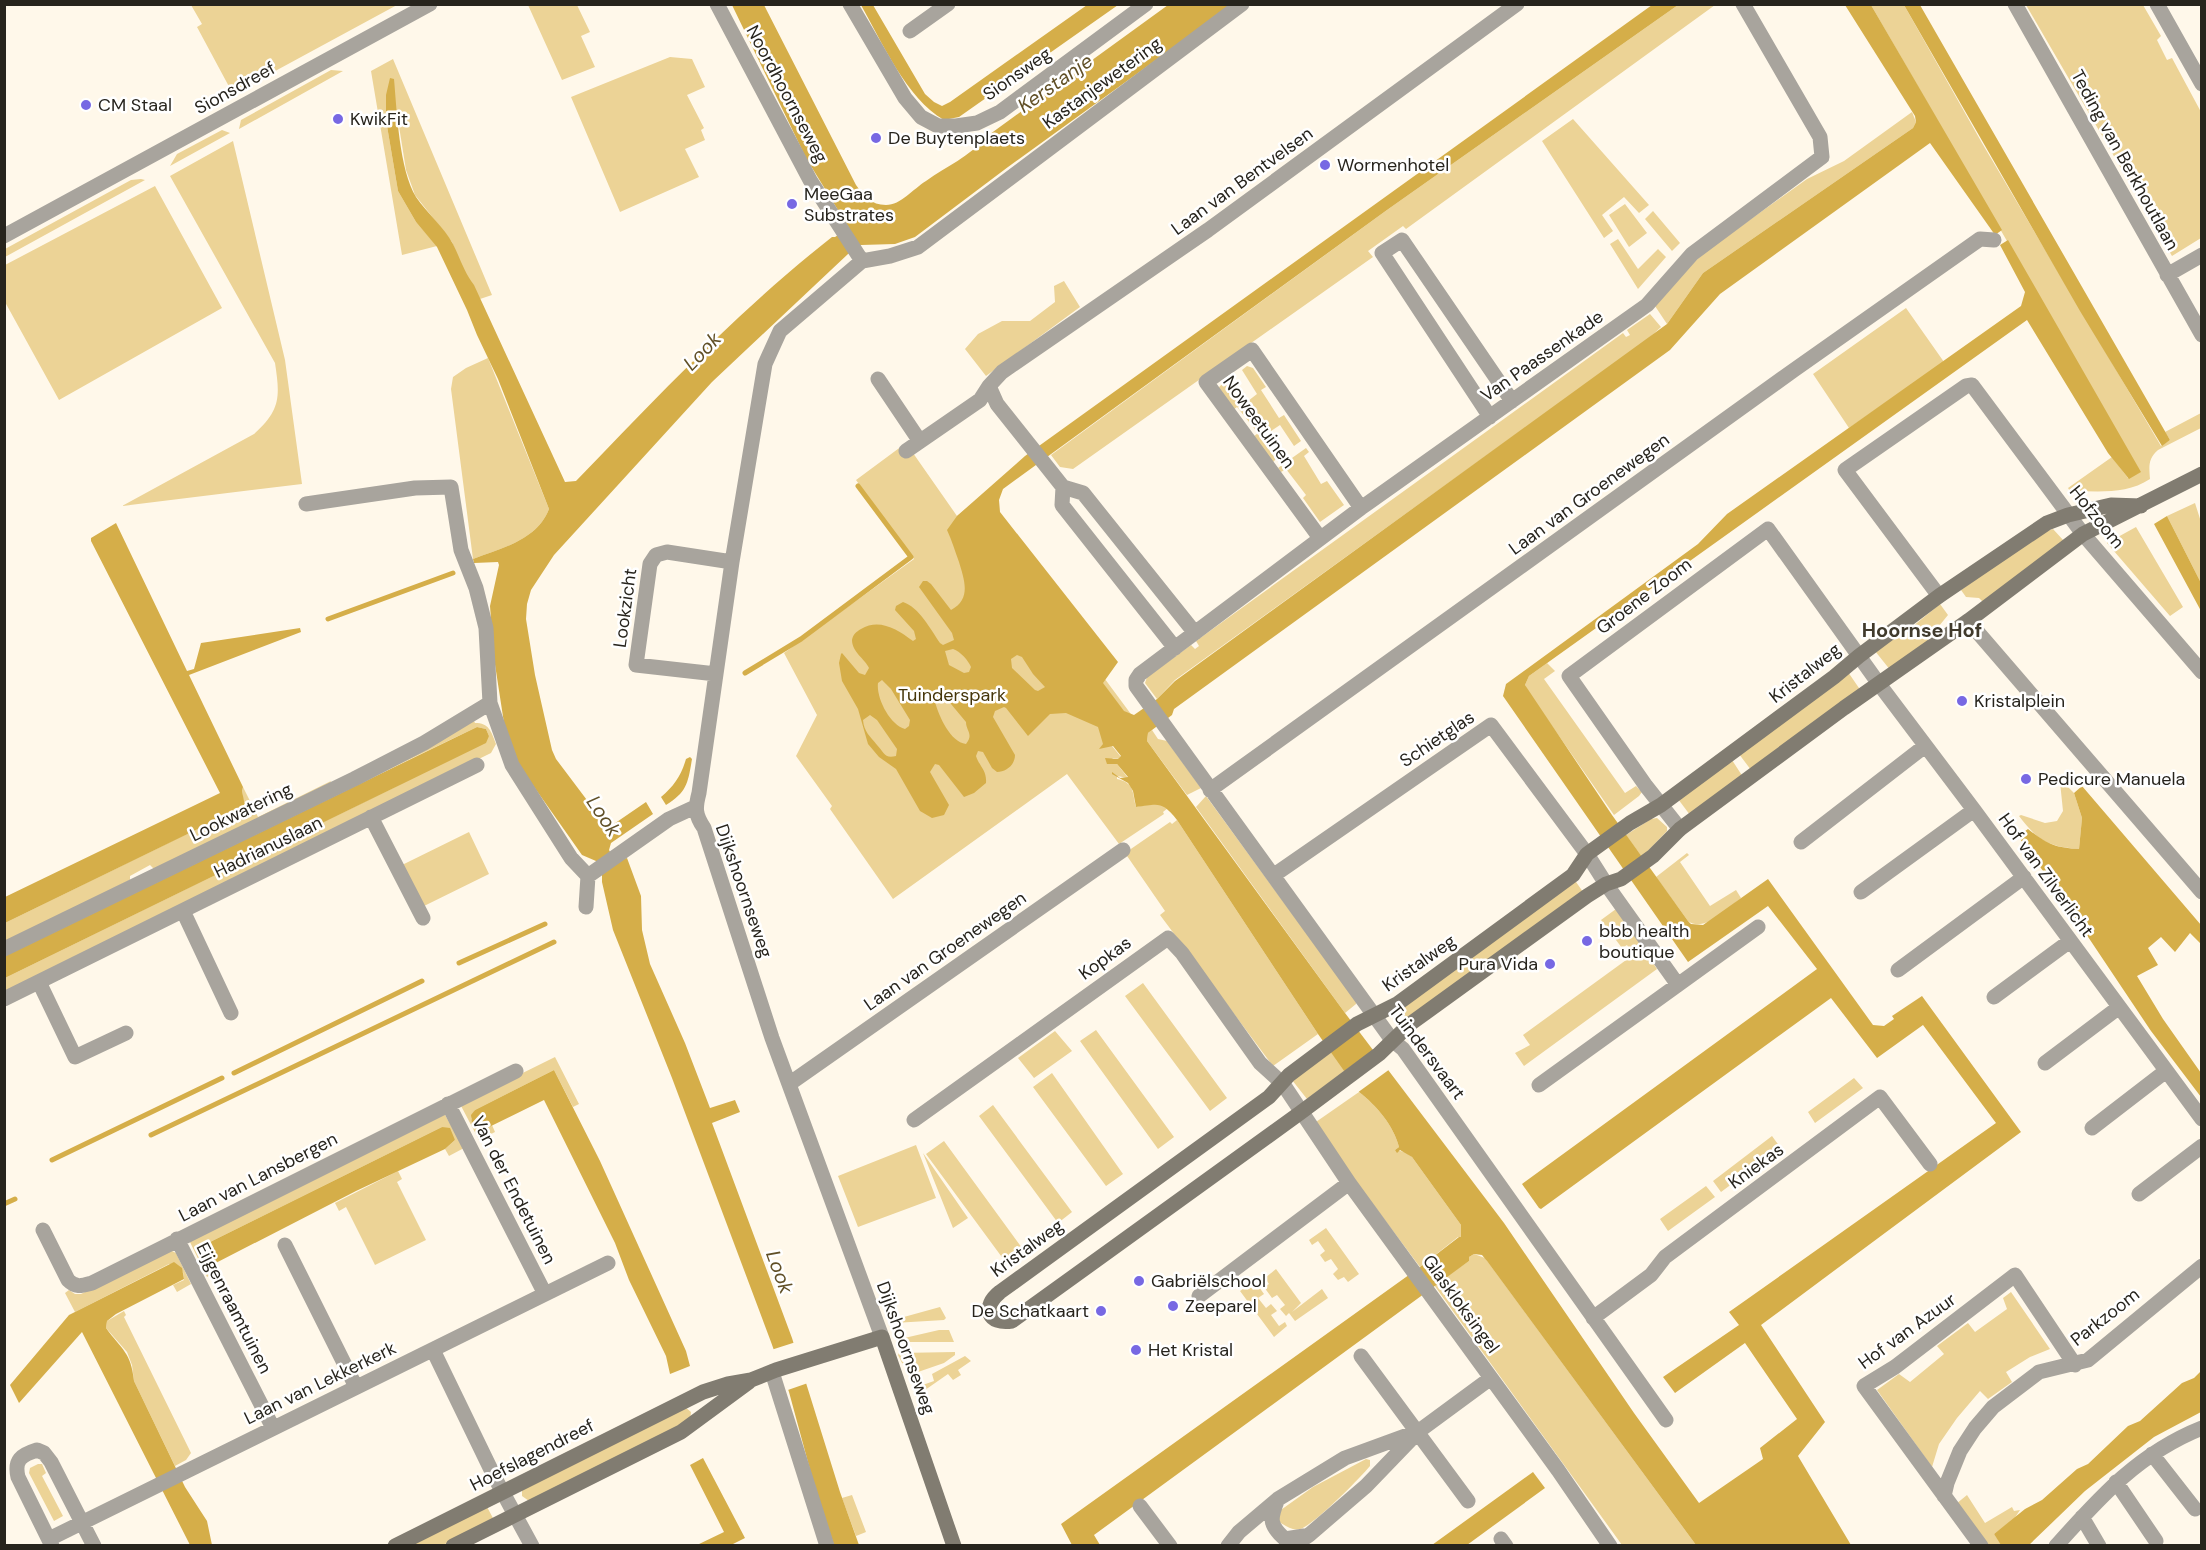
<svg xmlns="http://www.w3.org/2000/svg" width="2206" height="1550" viewBox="0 0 2206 1550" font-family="'DM Sans',sans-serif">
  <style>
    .green { fill: #ecd396 }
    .water { fill: #d5ae49; fill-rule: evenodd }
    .pier { fill: #fff8ea }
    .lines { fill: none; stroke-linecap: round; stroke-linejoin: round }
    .stream { stroke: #d5ae49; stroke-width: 5 }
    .street { stroke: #a8a49d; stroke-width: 15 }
    .secondary { stroke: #817c71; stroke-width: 15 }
    .poi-dot { fill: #7768e3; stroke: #fff; stroke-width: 2 }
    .labels { text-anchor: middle; stroke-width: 5; stroke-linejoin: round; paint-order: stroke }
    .street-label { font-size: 18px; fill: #27241d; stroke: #fff }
    .poi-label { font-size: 18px; fill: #27241d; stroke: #fff; text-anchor: start }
    .park-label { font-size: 18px; fill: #453509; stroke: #fff }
    .water-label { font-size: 20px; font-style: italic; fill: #615027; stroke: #fff }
    .neighbourhood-label { font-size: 20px; font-weight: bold; fill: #403a2c; stroke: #fff }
  </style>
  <rect width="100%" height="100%" fill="#fff8ea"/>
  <path class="green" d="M191,5H397L233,94L197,27L202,24Z
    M528,5H577L590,32L581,36L595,67L562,80Z
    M1678,5H1715L1406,229L1403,226L1368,251L1373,257L1073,469L1060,467L1051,455L1387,210Z
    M1871,5H1904L1982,143L2161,446L2170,440L2165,432L2201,413V428L2158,450C2148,459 2149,466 2150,479C2126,495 2098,491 2070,491L2068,488L2112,457L2128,478L2140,472Z
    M2026,5H2143L2161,36L2157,40L2167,60L2172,58L2201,112V238L2172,256Z
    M670,57L692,59L705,87L687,95L704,128L701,130L705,140L685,149L699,177L620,212L571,97Z
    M393,59L492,295L480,299L464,272L452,242L415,195L406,170L398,120H386L398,191L416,222L437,246L402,255L371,71Z
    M331,70L343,71L239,129L241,120Z
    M1912,112L1916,122L1913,128L1703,273L1667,324L1655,306L1694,262L1709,249L1807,179L1844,161Z
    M1573,119L1649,205L1639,213L1624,197L1602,215L1613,231L1604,238L1542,141Z
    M222,130L230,133L170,166L177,154Z
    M233,141L285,360L302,484L122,506L254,434C281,410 280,396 275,363L170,176Z
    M141,179L145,180L5,257V249L131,180Z
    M155,186L222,308L59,400L5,302V265Z
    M1625,204L1647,233L1629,247L1609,215Z
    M1653,211L1680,243L1672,251L1645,219Z
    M1618,239L1638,269L1658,249L1666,257L1638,289L1610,244Z
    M1064,281L1080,307L986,376L965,349L978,334L1002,321H1030L1055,302L1054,286Z
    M1906,308L1944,362L1849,428L1813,374Z
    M1650,314L1661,327L1648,339L1175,680L1157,699L1145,683L1147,677L1191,645L1195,649L1199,646L1196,641L1623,333L1626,337L1630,335L1627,330Z
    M488,358L549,509C537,540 502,548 473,559L451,389L453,377L466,368Z
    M1247,366L1253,368L1266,387L1261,390L1279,418L1284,415L1301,441L1294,446L1280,425L1271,431L1248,401L1257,394L1242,370Z
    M1226,381L1242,404L1245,402L1267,433L1260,438L1276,459L1273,462L1253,437L1258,433L1237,407L1232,411L1218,389L1220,386Z
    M906,443L957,516L974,502L1139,725L1112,746L1121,757L1119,759L1113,758L1107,764H1117L1128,778L1117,776V779C1135,783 1132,792 1136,807C1148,804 1158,802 1168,808L1163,812L1164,814L1119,844L1067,774L893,899L830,809L832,806L796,756L817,715L784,653L914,559L856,480Z
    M1306,448L1309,452L1304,456L1321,484L1327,481L1344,505L1320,522L1303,498L1306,495L1286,469L1281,472L1278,468Z
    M2195,503L2201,522V583L2167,516Z
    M2136,527L2183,607L2170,616L2107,543Z
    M2053,529L2064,541L1983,602L1979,598L1966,597L1961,590L2036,535Z
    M1940,604L1948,615L1939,626L1944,632L1891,671L1875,651L1910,625L1912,627Z
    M1547,663L1555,671L1544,679L1625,793L1636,786L1642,792L1639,796L1614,815L1527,690L1525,685L1529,676Z
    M1848,672L1861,691L1751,770L1739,754Z
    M474,721L475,723C489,723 491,731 496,744L491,753L5,992V978L393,788L489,736L486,729L477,727L331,797Z
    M1152,730L1158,739L1167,741L1201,788L1187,795L1147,741L1148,733Z
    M1732,760L1743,777L1690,815L1678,799Z
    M331,781L328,787L155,870L150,865L130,876V880L5,942V923L244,806L242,791L243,787L258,817Z
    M2062,781L2074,793L2082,818L2079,849C2049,847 2037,840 2019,816L2021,815L2045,823L2057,821L2063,811L2060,782Z
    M1206,796L1356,1001V1004L1345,1013L1196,807Z
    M1657,818L1667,827V831L1642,857L1626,835L1651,819Z
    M1177,820L1318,1034L1273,1066L1160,915L1165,911L1125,853L1170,822L1172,824Z
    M469,832L489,874L422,907L402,865Z
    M1687,853L1689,855L1680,862L1710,906L1736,890L1741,898C1728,908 1704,933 1688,921L1656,877Z
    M1574,879L1583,892L1407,1021L1397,1008Z
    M1616,909L1657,969L1524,1066L1515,1053L1530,1045L1523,1035L1633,955L1627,945L1622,948L1601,920Z
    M1143,983L1227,1098L1210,1111L1125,996Z
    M1096,1030L1174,1137L1158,1149L1080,1041Z
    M1055,1031L1072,1051L1034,1078L1018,1058Z
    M1331,1052L1346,1070L1307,1099L1292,1080Z
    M555,1057L579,1104L573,1107L554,1070L475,1110L471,1119L485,1129L492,1125L495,1132L479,1140L460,1104Z
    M1052,1073L1123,1174L1106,1186L1033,1087Z
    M1854,1078L1863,1088L1815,1123L1808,1112Z
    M1359,1092C1376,1105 1394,1126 1399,1147L1395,1150L1405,1152L1412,1157L1461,1225V1237H1458L1420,1267L1313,1124Z
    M993,1105L1072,1212L1058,1223L979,1116Z
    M439,1115H445L464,1148L449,1156L445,1149L455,1140L442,1127L204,1245L201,1247L212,1274L207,1277L189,1240Z
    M1772,1136L1783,1151L1755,1173L1752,1169L1721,1192L1713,1181Z
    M944,1141L1022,1248L1004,1260L926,1154Z
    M916,1145L936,1198L858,1227L838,1176Z
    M923,1153L968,1218L953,1228Z
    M398,1171L402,1179L397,1182L426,1240L375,1265L346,1207L339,1211L335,1203Z
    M1706,1186L1715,1197L1668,1231L1660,1219Z
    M1326,1228L1359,1274L1348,1282L1344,1277L1338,1280L1333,1274L1338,1269L1331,1259L1325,1262L1320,1255L1325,1251L1318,1241L1312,1245L1309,1240Z
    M170,1250L176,1253L191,1284L177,1292L173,1285L184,1280L183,1272L169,1264L75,1312L65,1293L69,1290L75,1294H81Z
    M1474,1254L1485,1258L1696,1545H1622L1434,1285L1469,1261V1257Z
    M1276,1269L1301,1303L1292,1312L1322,1289L1328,1298L1295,1321L1289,1313L1286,1316L1280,1309L1285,1305L1277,1295L1272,1298L1264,1287L1269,1284L1265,1278Z
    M1249,1285L1253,1290L1259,1287L1264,1294L1258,1298L1266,1308L1271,1304L1277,1311L1271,1315L1279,1326L1285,1322L1287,1326L1274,1337L1240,1291Z
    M2011,1292L2050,1349L2030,1357L2006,1372L2012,1382L1988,1399L1980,1391L1957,1418L1939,1444L1932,1467L1877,1390L1899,1374L1910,1382L1944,1354L1937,1346L1968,1323L1975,1332L2007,1309L2003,1298Z
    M940,1307L946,1318L944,1320L894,1323L893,1320Z
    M124,1311L126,1315L124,1317L191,1453L186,1460L175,1466L134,1381L132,1365L127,1352L106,1328L107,1321Z
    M939,1330H949L954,1342H901L900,1339Z
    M955,1352V1355L944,1363L918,1372L916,1363H910V1368L902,1363L898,1355L899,1353Z
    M965,1356L971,1361L958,1370L961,1375L953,1380L948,1374L915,1397L918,1391L917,1387L934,1381L932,1374Z
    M685,1407L691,1412L690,1421L529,1501L522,1496V1488Z
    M1366,1459L1370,1460V1466C1360,1478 1313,1526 1300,1529C1292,1531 1285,1525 1279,1522L1278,1512L1313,1487Z
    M38,1464H42L46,1473L42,1476L63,1516L54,1521L29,1473L30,1468Z
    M852,1495L866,1532L856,1536L842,1498Z
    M1967,1495L1985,1523L2012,1507L2014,1511L2020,1510L2014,1519L1994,1534L2002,1545H1986L1956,1504Z
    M486,1505L494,1520L443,1545L404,1546Z"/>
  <path class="water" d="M732,5H764L856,185C864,196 871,205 886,205C901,205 913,189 926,181C947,166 969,157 986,137L1168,5H1232L1008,167L915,237L895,244L861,245L848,254L712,382L554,555L531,590L527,604L526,619L535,675L552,750L556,759L608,828L646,802L653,814L611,843L609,850L615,861L627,858L641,896L642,930L650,964L685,1043L710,1108L735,1100L740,1112L712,1123L792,1338L840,1492L859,1545H834L815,1488L789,1392L771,1342L672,1078L613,930L602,882V872L596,861L582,855L520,767L504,723L494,658L490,606L499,565L498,562L474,563L473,559C502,548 537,540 549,509L498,379L477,335L467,310L437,247L416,222L398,191L386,120V95L390,78L394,79C397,112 399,169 416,197C427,213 444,227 453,244C460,258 464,272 474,285L565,482L576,481C658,396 739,310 832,237H835L849,228L806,158Z
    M861,5H873L925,94L934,102L942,106L950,102L1087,5H1118L959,117L944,120C906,98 882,42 861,5Z
    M1652,5H1678L1387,210L1003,489L999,500L1000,512L1118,662L1103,683L1124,711L1134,715L1157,699L1175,681L1667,324L1703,273L1913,128L1916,122L1915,116L1845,5H1871L2002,230L1995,235L1930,143L1720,294L1670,350L1174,709L1172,715L1148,733L1147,741L1345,1013L1504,1223L1634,1413L1699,1503L1763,1459L1760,1448L1797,1419L1745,1343L1675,1393L1663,1377L1739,1325L1729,1312L1996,1123L1923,1025L1877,1058L1831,998L1541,1209L1539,1208L1522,1184L1817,969L1768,906L1688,962L1503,696L1506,684L1698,544L1727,514L2021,306L2025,292L2000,245L2008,240L2141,472L2129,479L2108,453L2027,320L1529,676L1525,685L1612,815L1688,921L1691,924L1703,925L1768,879L1873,1025L1884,1026L1894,1019L1892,1016L1922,996L2021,1132L1761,1325L1825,1422L1798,1456L1851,1545H1696L1487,1261L1482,1255L1474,1254L1469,1257V1261L1094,1535L1100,1545H1072L1061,1524L1420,1267L1459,1237H1461V1225L1412,1157L1400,1150L1397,1153L1395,1150L1399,1147C1394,1126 1376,1105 1359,1092L1318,1034L1177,820C1162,801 1159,804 1136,807L1133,791L1128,783L1112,774V772L1120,778L1128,777L1117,764H1107L1105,758L1118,759L1121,756L1113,746L1099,749L1103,744L1098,727L1066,713L1050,714L1028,736L1006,708L1004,707L995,711L993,717L1015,755C1015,765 1006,772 997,772L992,768L983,752L978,751L976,756C979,766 987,770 986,783L974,793L964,797L939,765L935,764L930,772L949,805L944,815L932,818L920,811L896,769L879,757L868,744L858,709L842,681L839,663L841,654L842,653L859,673L865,675L869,668C865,659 852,652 852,640C853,634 856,632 861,629C879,618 897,629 913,641L916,639L914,631L895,610L896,606L903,602C919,607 931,630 940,643L943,645L954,640L952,633L919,587L923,581H927L931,584L951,610C972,599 964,579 959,562C955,551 952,541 947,530L957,516L1025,456ZM953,649C961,652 968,660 971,667L969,672L964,673L949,665L945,651ZM1017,655L1022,657L1033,674L1045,687L1038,691L1035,690L1012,668L1011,659ZM882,680L891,689L910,720L909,726L905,729C890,725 876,698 878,683ZM942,695L946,698L966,722C966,731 974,734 966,744C950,742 939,716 935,702L937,697ZM870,715L877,720L897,749L896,756C884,759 884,752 877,745C870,736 864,732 863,720Z
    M1904,5H1920L2170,440L2162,446L2080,311Z
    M2167,516L2201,583V611L2154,524Z
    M116,523L187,671L194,669L201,643L300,628L301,632L189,675L243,787L242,791L245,806L5,923V897L220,793L91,541V538Z
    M477,727L486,729L489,736L486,743L5,978V956Z
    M690,757L692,759C688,783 687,792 666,805L661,797C674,786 681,776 686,759Z
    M2082,786L2201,925V944L2190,933L2175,952L2161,937L2148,948L2158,965L2137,976L2163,1019L2201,1073V1097L2151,1031L2058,892L2018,836L2028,829C2047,844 2055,848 2079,849L2082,818L2074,793Z
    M554,1070L600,1161L686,1351L690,1366L670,1374L666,1356L629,1280L615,1243L544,1100L485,1129H478L472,1123L471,1115L475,1110Z
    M442,1127L450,1128L455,1140L445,1149L356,1191L208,1267L202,1262L199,1252L204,1245Z
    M174,1262L182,1268L184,1279L116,1314L107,1321L106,1328C122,1350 131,1352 134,1381L185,1487L207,1521L212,1545H190L82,1332L19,1403L10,1385L69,1315Z
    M2201,1371V1412L2154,1437L2085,1491L2029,1545H2001L1994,1534L2025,1509L2042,1500L2077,1469L2088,1464L2128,1426L2140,1421L2182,1383L2194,1378Z
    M703,1458L745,1538L731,1545H697L724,1532L690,1465Z
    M1533,1472L1545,1488L1467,1545H1432Z"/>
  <path class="pier" d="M1375,1049L1390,1069L1357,1093L1343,1072Z
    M796,1342L808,1383L785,1391L771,1350Z"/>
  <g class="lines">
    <path class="stream" d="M328,619L453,573
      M745,673L801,639L911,557L858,486
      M459,963L545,924
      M234,1073L422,981
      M151,1135L554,942
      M52,1160L222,1078
      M4,1204L15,1199"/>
    <path class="street" d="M717,4L810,180L862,261
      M850,4L905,98L921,117L938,126H956L977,123L1000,112L1146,4
      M2015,4L2202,335
      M2157,4L2202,84
      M910,31L948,4
      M4,236L430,4
      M862,261L780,331L765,364L732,562L699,793C695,808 695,815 704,828L772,1038L882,1337
      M862,261L890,256L918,247L1242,4
      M2167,275L2202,255
      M878,379L919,440
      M989,386L997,404L1063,487L1083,493L1195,633
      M1490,417L1382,253L1402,240L1512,401
      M906,451L980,400L989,386L1002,372L1208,230L1517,4
      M1063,487L1062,505L1175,648
      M306,504L415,488L451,487L461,550L476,588L486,628L490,703L512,765L571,858L588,876
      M1320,538L1206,382L1252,350L1361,508
      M1939,596L1845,470L1966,386L1972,385L2083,534L2202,672
      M1968,621L2202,892
      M716,674L636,665L650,564L656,555L667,552L732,562
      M1210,790L1794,370L1980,239L1994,240
      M371,817L423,918
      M1680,829L1646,786L1569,676L1768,529L1879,684L1974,810L2202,1119
      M1801,842L1925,746
      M1274,875L1491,725L1587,854L1606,884L1678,985
      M1861,892L1974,810
      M586,907L588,876L669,819L695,807
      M183,911L231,1013
      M4,949L354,779L424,743L490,703
      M1898,970L2024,877
      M39,982L75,1057L126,1033
      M1994,997L2070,941
      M4,999L477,765
      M2045,1063L2118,1008
      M789,1084L1123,850
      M1539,1085L1758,927
      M448,1104L545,1294
      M914,1120L1168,938L1182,953L1260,1063L1283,1084L1349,1183L1558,1470L1610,1546
      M2092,1128L2166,1071
      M2139,1194L2202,1146
      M43,1230L68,1280C76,1288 81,1286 92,1283L516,1071
      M177,1239L273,1428
      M285,1245L356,1387
      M1199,1296L1349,1183
      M1593,1318L1651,1275L1665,1257L1880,1097L1930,1164
      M433,1350L495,1478L532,1546
      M1361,1356L1468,1501
      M772,1372L827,1546
      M1666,1420L1403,1049L1392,1040L1136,686V680L1140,674L1361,508L1647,305L1692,254L1822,157L1820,137L1743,4
      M2152,1454L2195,1509
      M2116,1482L2156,1541
      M1944,1496L1947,1483L1960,1451L1975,1428L1993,1407L2039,1372L2088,1360L2202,1266
      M1277,1501C1270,1519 1269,1525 1285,1539L1304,1536
      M1140,1506L1170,1546
      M2082,1517L2099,1546
      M49,1539L608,1263
      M1501,1539L1506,1546
      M52,1546L18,1477C14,1460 21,1455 37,1450L44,1453L51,1462L94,1546
      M1228,1546L1239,1532L1278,1499L1345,1458L1416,1432
      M1293,1546L1309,1535L1366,1486L1419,1431L1491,1378
      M1981,1546L1864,1386L1895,1367L2015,1275L2075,1365
      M2056,1546C2100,1497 2139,1453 2202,1428"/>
    <path class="secondary" d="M2141,506L2111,505L2068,515L2047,523L1939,596L1859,656L1834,677L1661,805L1630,823L1587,854L1573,875L1397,1004L1357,1024L1289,1075L1269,1097L1000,1292C981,1307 988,1325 1012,1321L1300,1113L1379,1054L1410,1024L1587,896L1606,884L1621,879L1653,856L1680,829L1844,708L1968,621L2083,534L2202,474
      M395,1546L703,1392L728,1384L751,1380L776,1370L882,1337L954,1546
      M453,1546L681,1432L749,1382"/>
  </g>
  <g class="poi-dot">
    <circle cx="86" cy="105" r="6"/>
    <circle cx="338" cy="119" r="6"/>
    <circle cx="876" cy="138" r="6"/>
    <circle cx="1325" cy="165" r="6"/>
    <circle cx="792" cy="204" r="6"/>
    <circle cx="1962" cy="701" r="6"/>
    <circle cx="2026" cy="779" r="6"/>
    <circle cx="1587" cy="941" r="6"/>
    <circle cx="1550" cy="964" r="6"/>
    <circle cx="1139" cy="1281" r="6"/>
    <circle cx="1173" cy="1306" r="6"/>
    <circle cx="1101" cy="1311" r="6"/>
    <circle cx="1136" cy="1350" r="6"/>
  </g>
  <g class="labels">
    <g class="street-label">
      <text transform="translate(1017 74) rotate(-35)" y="6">Sionsweg</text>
      <text transform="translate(1102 83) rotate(-36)" y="6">Kastanjewetering</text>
      <text transform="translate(235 88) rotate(-29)" y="6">Sionsdreef</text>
      <text transform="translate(787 94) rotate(62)" y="6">Noordhoornseweg</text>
      <text transform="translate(2125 160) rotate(61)" y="6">Teding van Berkhoutlaan</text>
      <text transform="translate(1242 181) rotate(-36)" y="6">Laan van Bentvelsen</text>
      <text transform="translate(1542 356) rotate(-35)" y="6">Van Paassenkade</text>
      <text transform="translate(1259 422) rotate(54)" y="6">Noweetuinen</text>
      <text transform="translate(1589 494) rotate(-36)" y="6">Laan van Groenewegen</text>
      <text transform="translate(2097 517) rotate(51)" y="6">Hofzoom</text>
      <text transform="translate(1644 596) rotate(-37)" y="6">Groene Zoom</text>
      <text transform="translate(625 608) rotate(-82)" y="6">Lookzicht</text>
      <text transform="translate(1805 673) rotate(-38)" y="6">Kristalweg</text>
      <text transform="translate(1437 739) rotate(-34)" y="6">Schietglas</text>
      <text transform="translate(241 812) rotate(-26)" y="6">Lookwatering</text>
      <text transform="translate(268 847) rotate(-26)" y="6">Hadrianuslaan</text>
      <text transform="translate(2046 875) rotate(54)" y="6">Hof van Zilverlicht</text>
      <text transform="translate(744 891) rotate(71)" y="6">Dijkshoornseweg</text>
      <text transform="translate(945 951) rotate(-35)" y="6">Laan van Groenewegen</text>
      <text transform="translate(1105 958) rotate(-36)" y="6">Kopkas</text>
      <text transform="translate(1419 963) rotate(-35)" y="6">Kristalweg</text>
      <text transform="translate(1427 1052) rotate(53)" y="6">Tuindersvaart</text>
      <text transform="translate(1756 1166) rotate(-36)" y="6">Kniekas</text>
      <text transform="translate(258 1177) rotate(-27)" y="6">Laan van Lansbergen</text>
      <text transform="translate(514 1190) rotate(63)" y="6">Van der Endetuinen</text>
      <text transform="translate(1027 1248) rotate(-36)" y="6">Kristalweg</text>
      <text transform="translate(1461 1304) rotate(54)" y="6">Glaskloksingel</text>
      <text transform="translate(234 1308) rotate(63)" y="6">Eijgenraamtuinen</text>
      <text transform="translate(2105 1317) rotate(-38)" y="6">Parkzoom</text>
      <text transform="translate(1907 1331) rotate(-36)" y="6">Hof van Azuur</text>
      <text transform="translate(906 1348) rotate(70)" y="6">Dijkshoornseweg</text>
      <text transform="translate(320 1383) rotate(-26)" y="6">Laan van Lekkerkerk</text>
      <text transform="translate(532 1455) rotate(-27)" y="6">Hoefslagendreef</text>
    </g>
    <g class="poi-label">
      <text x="98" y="111">CM Staal</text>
      <text x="350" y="125">KwikFit</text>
      <text x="888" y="144">De Buytenplaets</text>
      <text x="1337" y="171">Wormenhotel</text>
      <text x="804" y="200">MeeGaa<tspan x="804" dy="21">Substrates</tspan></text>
      <text x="1974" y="707">Kristalplein</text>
      <text x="2038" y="785">Pedicure Manuela</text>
      <text x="1599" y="937">bbb health<tspan x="1599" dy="21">boutique</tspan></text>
      <text x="1538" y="970" text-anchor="end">Pura Vida</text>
      <text x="1151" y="1287">Gabriëlschool</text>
      <text x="1185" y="1312">Zeeparel</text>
      <text x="1089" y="1317" text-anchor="end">De Schatkaart</text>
      <text x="1148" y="1356">Het Kristal</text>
    </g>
    <g class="park-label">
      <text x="952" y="701">Tuinderspark</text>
    </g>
    <g class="water-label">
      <text transform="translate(1055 83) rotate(-35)" y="7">Kerstanje</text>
      <text transform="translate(702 351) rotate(-46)" y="7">Look</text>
      <text transform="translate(604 816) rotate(56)" y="7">Look</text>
      <text transform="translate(780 1272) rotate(70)" y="7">Look</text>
    </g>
    <g class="neighbourhood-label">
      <text x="1922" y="637">Hoornse Hof</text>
    </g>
  </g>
  <rect width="2206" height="1550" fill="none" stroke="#27241d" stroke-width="12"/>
</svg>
